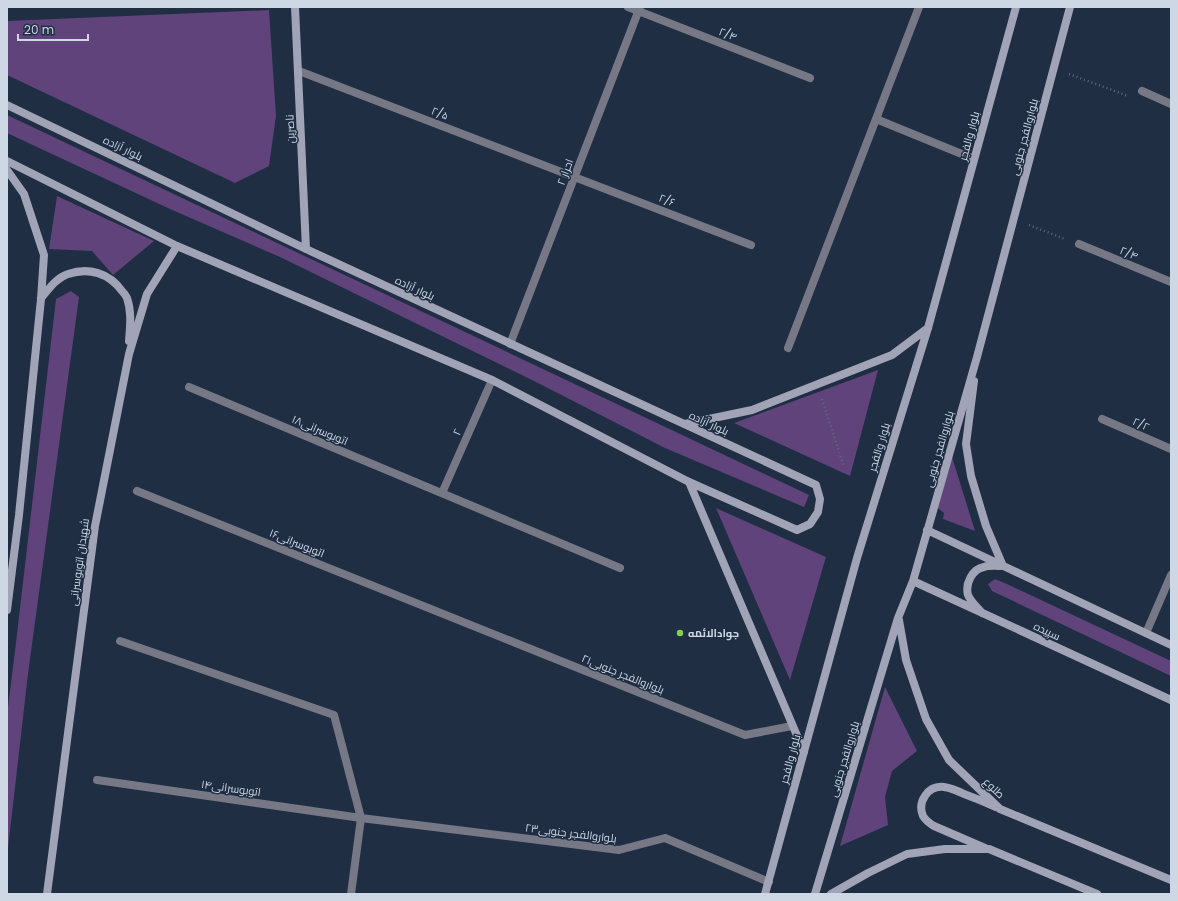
<svg xmlns="http://www.w3.org/2000/svg" width="1178" height="901" viewBox="0 0 1178 901" font-family="Poppins,Cairo,sans-serif">
  <style>
    .green { fill: #5f437a }
    .lines { fill: none; stroke-linecap: round; stroke-linejoin: round }
    .path { stroke: #5d6a7c; stroke-width: 2.5; stroke-dasharray: 1 3; stroke-linecap: butt }
    .street { stroke: #777885; stroke-width: 8 }
    .secondary { stroke: #a1a3b7; stroke-width: 8 }
    .poi-dot { fill: #85cf4c; stroke: #1f2e43; stroke-width: 1.5 }
    .labels { text-anchor: middle; stroke-width: 3; stroke-linejoin: round; paint-order: stroke }
    .street-label { font-size: 11px; fill: #ced8e5; stroke: #1f2e43 }
    .poi-label { font-size: 11px; font-weight: bold; fill: #ced8e5; stroke: #1f2e43; text-anchor: start }
  </style>
  <rect width="100%" height="100%" fill="#1f2e43"/>
  <path class="green" d="M269,10L276,116L269,166L235,183L7,75V21Z
    M7,115L809,495L804,507L665,448L538,383L280,257L170,209L7,133Z
    M57,196L154,241L113,275L92,251L49,249Z
    M71,291L79,297L28,674L7,857V715L15,651L56,299Z
    M878,370L850,476L734,423Z
    M952,457L975,531L943,519L944,513L934,505Z
    M716,508L826,557L790,680Z
    M995,579L1007,584L1171,661V676L992,591L988,584Z
    M885,687L917,751L892,771L885,797L888,825L840,846Z"/>
  <g class="lines">
    <path class="path" d="M1069,74L1128,96
      M1029,225L1065,239
      M822,399L844,467"/>
    <path class="street" d="M628,7L810,78
      M299,71L751,245
      M1142,91L1171,104
      M876,119L974,159
      M1079,244L1171,282
      M510,344L640,7
      M788,348L919,7
      M189,387L620,568
      M1102,419L1171,449
      M137,491L745,735L792,726
      M442,493L492,380
      M1146,633L1171,575
      M120,641L334,715L361,818L351,894
      M97,780L361,818L619,850L665,838L769,882"/>
    <path class="secondary" d="M295,7L306,249
      M7,105L306,249L816,485L820,499L818,512L810,524L797,530L689,482L492,380L177,246L7,161
      M7,170L24,194L44,255L41,299L19,515L7,610
      M41,298C49,289 56,278 68,274C89,267 109,273 122,291C124,293 126,296 127,298C132,312 130,327 129,341
      M974,381L966,444L971,476L986,526L1003,566C997,566 989,565 984,567C972,569 965,584 968,595C971,602 977,607 982,613
      M685,424L752,410L892,355L928,328
      M689,482L804,752
      M927,530L1171,645
      M913,581L1171,700
      M899,620L906,660L926,719L949,760L1000,809L1171,880
      M985,848L934,826C929,823 926,821 923,816C917,802 928,785 944,787C951,788 958,791 964,794C975,798 985,802 996,807
      M47,894L95,526L129,354L147,294L177,246
      M765,894L857,558L928,328L1016,7
      M815,894L898,618L913,581L977,357L1070,7
      M831,894L868,873L907,854L945,849H989L1097,894"/>
  </g>
  <circle class="poi-dot" cx="680" cy="633" r="4"/>
  <g class="labels">
    <g class="street-label">
      <text transform="translate(728 34) rotate(21)" y="4">۲/۴</text>
      <text transform="translate(440 113) rotate(21)" y="4">۲/۵</text>
      <text transform="translate(290 129) rotate(-93)" y="4">ناصرین</text>
      <text transform="translate(969 136) rotate(-75)" y="4">بلوار والفجر</text>
      <text transform="translate(1024 137) rotate(-75)" y="4">بلواروالفجر جنوبی</text>
      <text transform="translate(123 148) rotate(26)" y="4">بلوار آزاده</text>
      <text transform="translate(565 172) rotate(-69)" y="4">۲ احرار</text>
      <text transform="translate(667 200) rotate(21)" y="4">۲/۶</text>
      <text transform="translate(1129 253) rotate(22)" y="4">۲/۴</text>
      <text transform="translate(415 288) rotate(25)" y="4">بلوار آزاده</text>
      <text transform="translate(709 423) rotate(25)" y="4">بلوار آزاده</text>
      <text transform="translate(1141 424) rotate(24)" y="4">۲/۲</text>
      <text transform="translate(320 430) rotate(23)" y="4">اتوبوسرانی۱۸</text>
      <text transform="translate(457 432) rotate(-66)" y="4">۲</text>
      <text transform="translate(879 447) rotate(-73)" y="4">بلوار والفجر</text>
      <text transform="translate(939 449) rotate(-74)" y="4">بلواروالفجر جنوبی</text>
      <text transform="translate(297 543) rotate(22)" y="4">اتوبوسرانی۱۶</text>
      <text transform="translate(79 562) rotate(-82)" y="4">شهیدان اتوبوسرانی</text>
      <text transform="translate(1047 631) rotate(25)" y="4">سپیده</text>
      <text transform="translate(623 674) rotate(22)" y="4">بلواروالفجر جنوبی۲۱</text>
      <text transform="translate(790 759) rotate(-75)" y="4">بلوار والفجر</text>
      <text transform="translate(844 759) rotate(-73)" y="4">بلواروالفجر جنوبی</text>
      <text transform="translate(231 788) rotate(8)" y="4">اتوبوسرانی۱۴</text>
      <text transform="translate(994 788) rotate(44)" y="4">طلوع</text>
      <text transform="translate(571 833) rotate(7)" y="4">بلواروالفجر جنوبی۲۳</text>
    </g>
    <g class="poi-label">
      <text x="688" y="637">جوادالائمه</text>
    </g>
  </g>
  <rect width="1178" height="901" fill="none" stroke="#ced8e5" stroke-width="16"/>
  <path d="M18 34v6h70v-6" fill="none" stroke="#ced8e5" stroke-width="2"/>
  <text x="24" y="34" font-size="12" fill="#ced8e5" stroke="#1f2e43" stroke-width="3" paint-order="stroke">20 m</text>
</svg>
